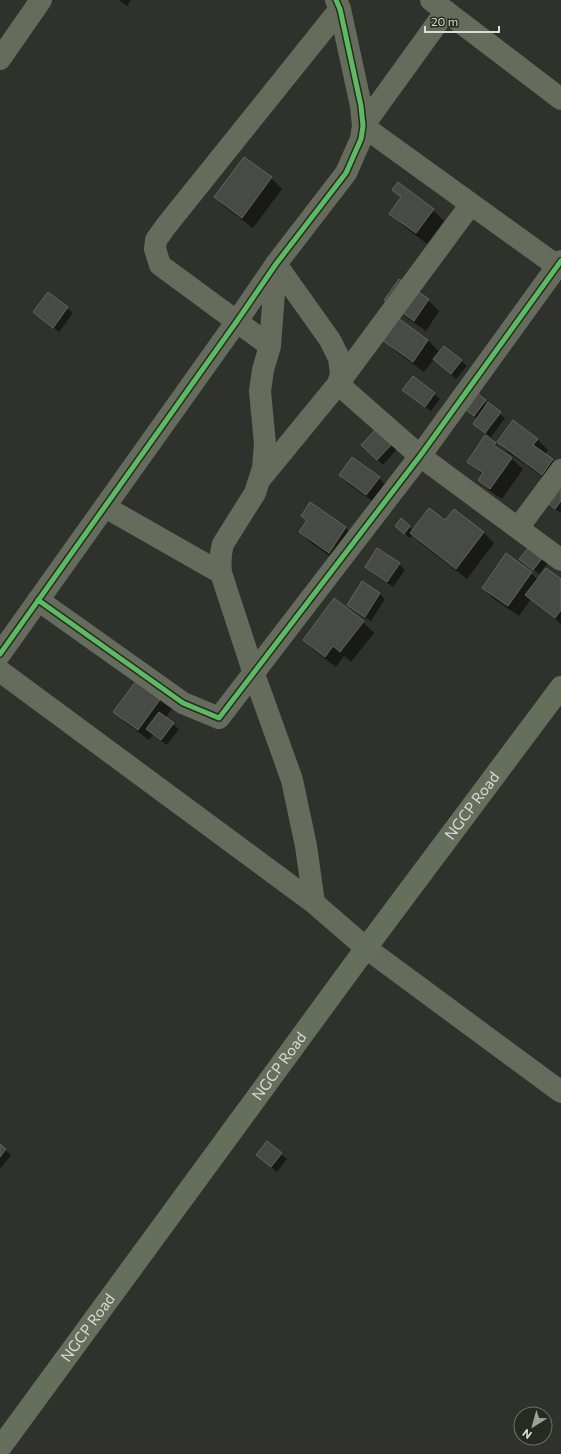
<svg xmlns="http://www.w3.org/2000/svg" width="561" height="1454" viewBox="0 0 561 1454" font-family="Commissioner,sans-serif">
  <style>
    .shadow { fill: #0007 }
    .building { fill: #484a45; stroke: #636560 }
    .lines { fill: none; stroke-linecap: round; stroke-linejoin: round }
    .street { stroke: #656c5c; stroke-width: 22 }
    .secondary { stroke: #666e5c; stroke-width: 22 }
    .cycleway-casing { stroke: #262a20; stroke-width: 8 }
    .cycleway { stroke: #5cba63; stroke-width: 5 }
    .labels { text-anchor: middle; stroke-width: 4; stroke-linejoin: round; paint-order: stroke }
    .street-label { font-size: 15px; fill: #dadcd6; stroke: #262a20 }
  </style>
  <rect width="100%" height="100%" fill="#2f322c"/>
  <path class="shadow" d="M119,0H131L127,6Z
    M271,178L282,189L253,228L226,208L215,197Z
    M394,190L433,210L444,221L427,244L401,224L390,213L402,198Z
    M48,293L73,313L59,332L34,312Z
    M428,300L439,311L426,331L397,311Z
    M384,340H428L440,353L461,361L467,366L456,379L434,359L424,372L395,351Z
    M413,377L440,399L431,411L404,390Z
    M485,401L505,418L491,437L474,424L478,419L463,407Z
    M376,430L397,449L383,465L368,451Z
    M486,437L495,444L523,469L502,499L490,491L479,480L483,475L468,462Z
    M537,439L548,450L545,455L561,468L554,485L509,453L498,442Z
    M352,458L379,478L390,489L378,505L351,486L340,475Z
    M561,490V513L551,506Z
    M311,504L346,528L357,539L340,563L311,543L300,532L308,521Z
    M401,520L413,530L446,521L483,532L494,543L467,579L422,544L413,535L410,538L402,532Z
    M529,548L548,563L539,574L521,559Z
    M378,550L399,564L405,570L393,587L372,572L366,567Z
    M531,573L538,580H561V624L531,599L519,616L494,599L483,588Z
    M363,583L380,594L385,599L371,621L354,610L348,605Z
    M363,622L374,633L351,662L344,656L336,667L315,651L304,640Z
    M140,677L174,706L165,718L179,729L167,745L153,735L149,740L126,723L115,712Z
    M0,1145L11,1155L1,1168L0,1167Z
    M281,1154L287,1159L277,1172L257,1155Z"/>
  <path class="building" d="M244,157L272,177L242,218L214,197Z
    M398,182L434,209L416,233L389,214L401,197L392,190Z
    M399,279L429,299L414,321L384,300Z
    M48,292L68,307L53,328L33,312Z
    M398,318L428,340L413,362L382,340Z
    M444,346L462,360L451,374L433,359Z
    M413,376L435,393L425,407L402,390Z
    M474,391L486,400L474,416L462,407Z
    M488,402L501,412L485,433L473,424Z
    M513,420L538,439L533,445L553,459L542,475L497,442Z
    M376,429L393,443L377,460L361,445Z
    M485,435L496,443L494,445L512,458L490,489L478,480L483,473L467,462Z
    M352,457L380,477L366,495L339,475Z
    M555,485L561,489V501L555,509L544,500Z
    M310,502L346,527L329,553L299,532L307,520L301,516Z
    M429,508L445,520L454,509L484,532L456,569L410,533Z
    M401,518L410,526L404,534L395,526Z
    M529,547L543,557L533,570L519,559Z
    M377,548L400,563L387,582L365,567Z
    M506,553L532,572L508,606L482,588Z
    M546,568L561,579V610L555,618L525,595Z
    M362,581L380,593L365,617L347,605Z
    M334,598L364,621L340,652L333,646L325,657L303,640Z
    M140,676L164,694L138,730L113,712Z
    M159,712L174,723L161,740L146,729Z
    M267,1141L282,1153L271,1167L256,1155Z
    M0,1144L6,1149L0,1157Z"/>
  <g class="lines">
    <path class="street" d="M431,0L561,99
      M446,11L363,126L557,266
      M0,59L41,0
      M276,264L330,340L339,358L341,374L338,384
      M276,265L270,346L263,370L260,391L265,444L263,468L255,493L223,544C220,554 220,563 221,573L254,674L292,780L306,846L314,903
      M270,346L160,265L155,249L156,240L166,226L340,9
      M338,384L420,456L561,560
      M261,478L338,384L471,204
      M105,507L221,573
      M518,528L561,470
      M38,600L183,703L219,718L420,456L561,261
      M0,654L237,321L276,264L346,173L361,139L363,126L361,106L340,9L336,0
      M0,671L314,903L366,948L561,1092"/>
    <path class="secondary" id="s1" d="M0,1448L366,948L561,687"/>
    <g class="cycleway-casing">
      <path id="cycleway" d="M38,600L183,703L219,718L420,456L561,261
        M0,654L237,321L276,264L346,173L361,139L363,126L361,106L340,9L336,0"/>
    </g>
    <use href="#cycleway" class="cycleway"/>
  </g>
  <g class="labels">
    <g class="street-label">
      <text dy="5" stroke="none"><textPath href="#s1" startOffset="797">NGCP Road</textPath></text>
      <text dy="5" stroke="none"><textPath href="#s1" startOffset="473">NGCP Road</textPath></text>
      <text dy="5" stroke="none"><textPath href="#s1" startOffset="149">NGCP Road</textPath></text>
    </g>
  </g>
  <g transform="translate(533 1426) rotate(217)"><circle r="19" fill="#262a20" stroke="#6e7169"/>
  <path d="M0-3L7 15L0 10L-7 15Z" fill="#9ea09a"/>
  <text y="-6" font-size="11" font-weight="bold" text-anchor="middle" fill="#dadcd6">N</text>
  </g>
  <path d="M425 26v6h74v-6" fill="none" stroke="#dadcd6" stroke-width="2"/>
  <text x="431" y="26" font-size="12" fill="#dadcd6" stroke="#262a20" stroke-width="3" paint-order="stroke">20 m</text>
</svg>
